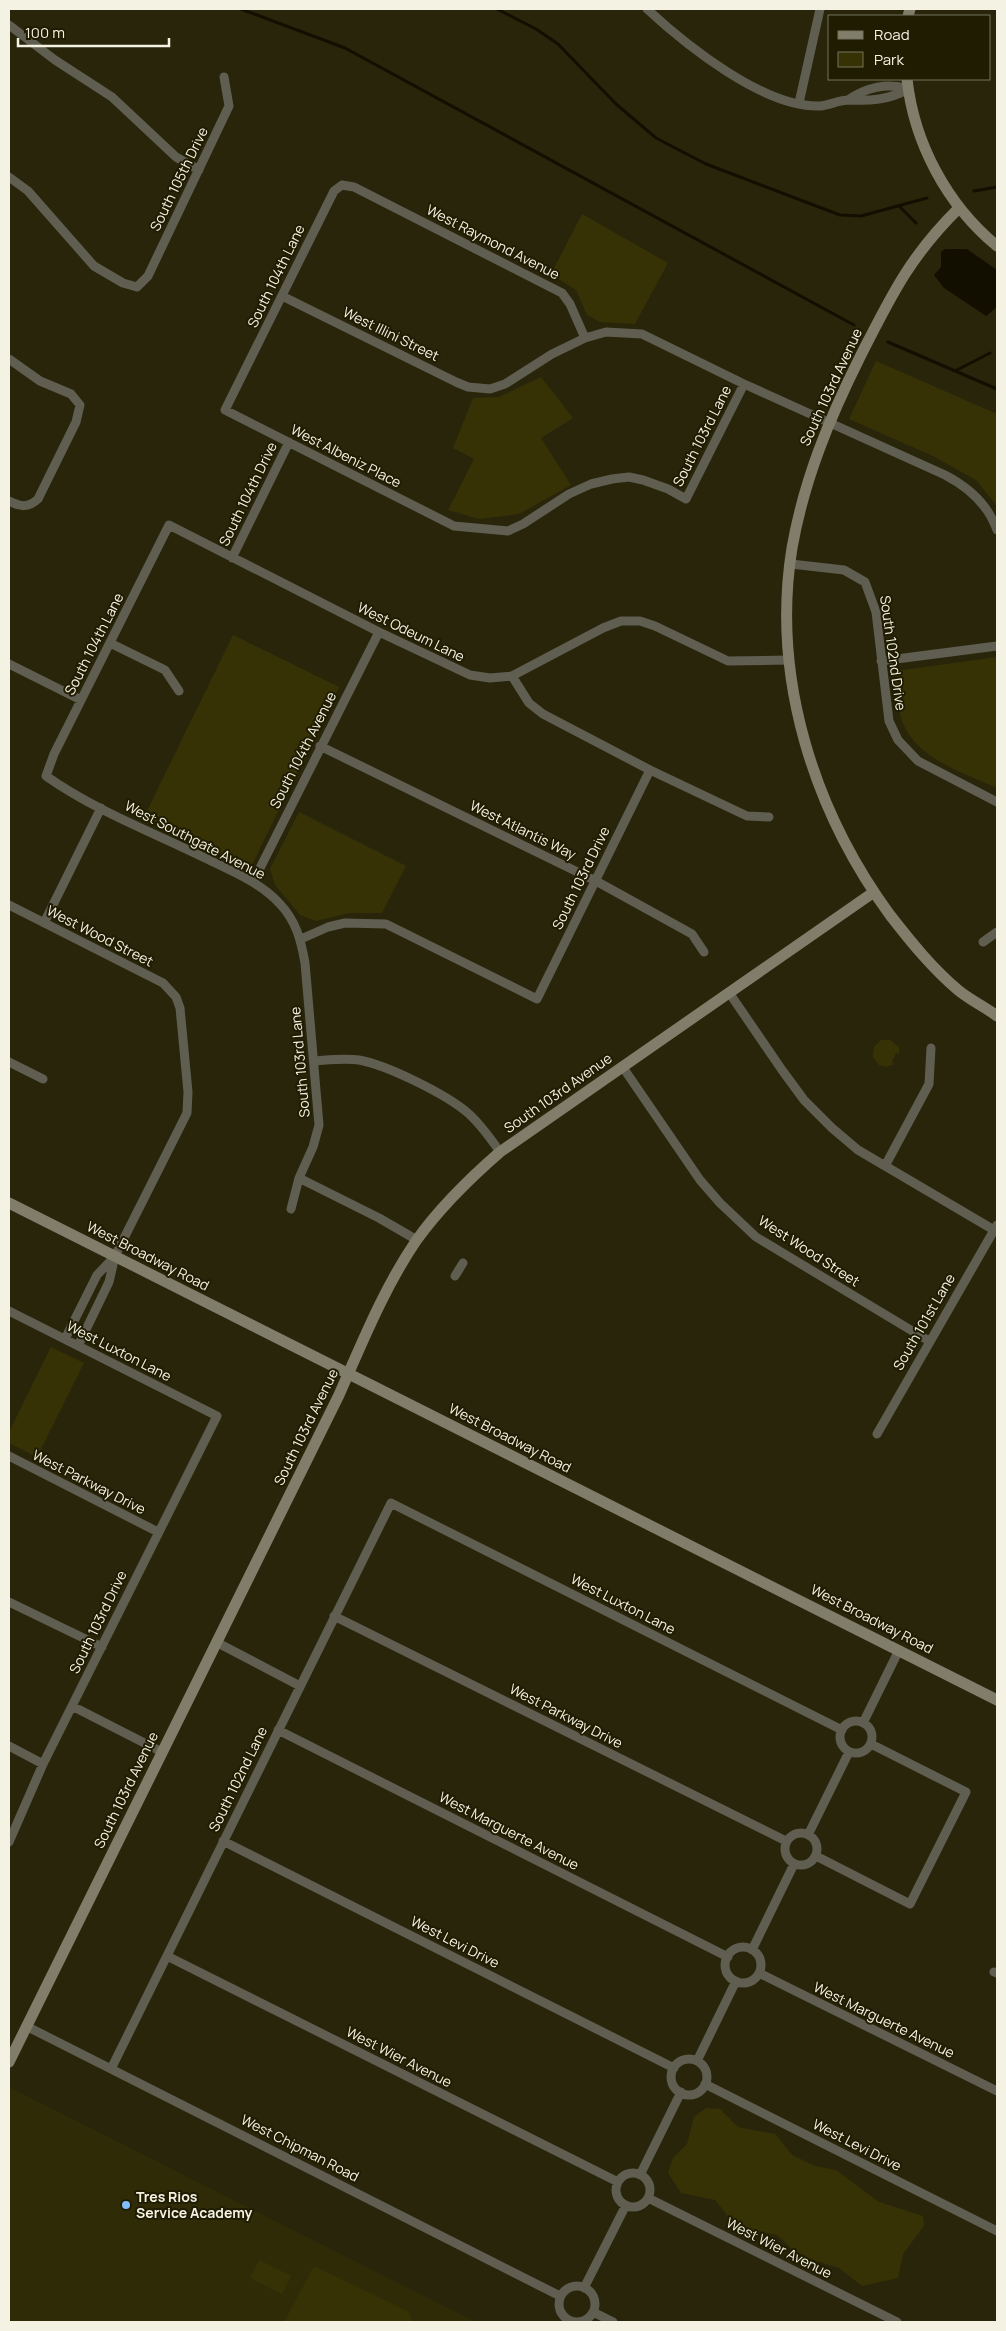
<svg xmlns="http://www.w3.org/2000/svg" width="1006" height="2331" viewBox="0 0 1006 2331" font-family="Manrope,sans-serif">
  <style>
    .built { fill: #2f2b07 }
    .green { fill: #373205 }
    .water { fill: #130f00 }
    .lines { fill: none; stroke-linecap: round; stroke-linejoin: round }
    .stream { stroke: #130f00; stroke-width: 3 }
    .street { stroke: #5f5e51; stroke-width: 9 }
    .secondary { stroke: #807e6a; stroke-width: 11 }
    .poi-dot { fill: #83bcfb; stroke: #1f1c02; stroke-width: 2 }
    .labels { text-anchor: middle; stroke-width: 4; stroke-linejoin: round; paint-order: stroke }
    .street-label { font-size: 14px; fill: #f4f3e3; stroke: #1f1c02 }
    .poi-label { font-size: 14px; font-weight: bold; fill: #f4f3e3; stroke: #1f1c02; text-anchor: start }
  </style>
  <rect width="100%" height="100%" fill="#29250b"/>
  <path class="built" d="M9,2087L476,2322H9Z"/>
  <path class="green" d="M582,214L668,263L635,324L600,322L587,315L576,290L551,274Z
    M876,361L997,414V506L976,480L935,457L849,419Z
    M541,377L573,418L541,438L571,485L519,514L479,519L448,510L474,459L453,448L473,398L499,397Z
    M233,635L339,687L250,869L144,817Z
    M997,657V788C962,772 910,757 900,714C896,700 897,685 896,671Z
    M299,812L406,866L382,913H349L316,921L300,915L275,885L270,869Z
    M881,1040H891L899,1048V1054L896,1053L892,1062L895,1064L886,1067L879,1065L873,1057L874,1047Z
    M51,1347L84,1363L37,1457L9,1443V1432Z
    M706,2108L720,2109L738,2127L775,2134L792,2155L815,2166L836,2170L879,2202L923,2216L924,2226L903,2254L898,2278L862,2286L839,2268L810,2259L793,2250L777,2235L750,2229L727,2215L715,2200L681,2193L668,2173L673,2158L687,2144L694,2117Z
    M259,2260L291,2276L282,2294L250,2278Z
    M314,2266L409,2312L412,2322H284Z"/>
  <path class="water" d="M945,249H967L997,270V307L986,316L944,288L934,275L941,267V252Z"/>
  <g class="lines">
    <path class="stream" d="M241,9L345,48L854,325
      M497,9L536,29L558,44L616,104L656,138L706,164L840,215L861,216L927,198
      M974,191L997,187
      M900,207L916,223
      M888,342L997,389
      M955,371L990,353"/>
    <path class="street" d="M647,9C686,45 764,108 820,106C830,105 839,100 849,100C870,101 889,100 908,89
      M9,25L55,60L112,97L176,157L199,170
      M848,100C865,88 887,82 908,89
      M799,103L820,9
      M9,177L28,191L94,266L123,283L137,287L148,276L229,106L224,77
      M282,296L456,382L468,387L490,389L505,384L552,354L585,338L606,332L642,334L744,384L945,475C968,487 988,504 997,530
      M585,338L570,304L562,293L354,187L342,185L334,191L225,410L454,526L508,531L523,524L569,494L591,484L612,479L629,477L643,480L668,489L686,499L744,384
      M9,359L40,381L71,394L80,405L76,422L38,499C28,508 21,507 9,501
      M232,558L289,442
      M791,564L844,570L865,582L876,612L889,721L898,740L918,761L997,802
      M110,643L165,670L179,691
      M881,661L997,646
      M9,664L81,700
      M512,676L529,703L543,714L650,770L747,816L769,817
      M320,746L596,881L692,934L704,952
      M253,882L379,632
      M9,905L163,983L176,997L180,1008L188,1092L187,1113L115,1256L109,1282L78,1346
      M44,923L101,808
      M301,939L328,927L345,923L386,924L537,999L650,770
      M983,942L997,932
      M730,994L782,1070L804,1100L832,1128L858,1150L994,1230
      M314,1061C329,1060 344,1058 359,1060C387,1065 448,1095 469,1114C481,1125 491,1139 500,1152
      M9,1062L43,1079
      M622,1066L700,1180L720,1203L756,1237L929,1341
      M885,1166L929,1084L931,1048
      M299,1178L379,1218L417,1240
      M291,1209L299,1178L313,1147L319,1125L305,963C301,940 296,921 280,904C260,882 231,871 205,858C152,832 94,810 46,776L54,754L169,525L379,632L470,675L490,678L512,676L603,628L621,621H640L655,626L728,661L789,660
      M455,1276L463,1263
      M9,1311L217,1416L43,1764L9,1842
      M65,1339L97,1275L115,1256
      M877,1434L997,1225
      M9,1456L158,1532
      M9,1602L102,1647
      M334,1616L786,1841
      M216,1642L300,1686
      M72,1706L162,1752
      M840 1737a16 16 0 1 1 32 0a16 16 0 1 1-32 0Z
      M863,1723L899,1650
      M278,1730L728,1957
      M9,1746L43,1764
      M785 1849a16 16 0 1 1 32 0a16 16 0 1 1-32 0Z
      M808,1835L849,1752
      M223,1841L674,2068
      M816,1856L910,1904L966,1792L871,1744
      M725 1965a18 18 0 1 1 36 0a18 18 0 1 1-36 0Z
      M752,1950L794,1864
      M167,1956L618,2182
      M994,1972L997,1973
      M759,1973L997,2091
      M26,2026L560,2296
      M671 2077a18 18 0 1 1 36 0a18 18 0 1 1-36 0Z
      M697,2061L736,1981
      M111,2069L391,1503L842,1730
      M705,2084L997,2231
      M616 2190a17 17 0 1 1 34 0a17 17 0 1 1-34 0Z
      M640,2175L681,2092
      M648,2198L897,2322
      M559 2304a18 18 0 1 1 36 0a18 18 0 1 1-36 0Z
      M584,2288L626,2205
      M593,2312L613,2322"/>
    <path class="secondary" d="M908,16L910,9
      M907,79C914,143 947,205 997,246
      M959,208C910,256 891,296 860,357C829,419 804,480 792,548C771,678 814,811 890,915C911,942 932,968 958,990C970,1000 985,1007 997,1016
      M9,1203L997,1700
      M9,2062L339,1395C362,1343 384,1288 416,1241C440,1207 469,1179 500,1152L874,892"/>
  </g>
  <circle class="poi-dot" cx="126" cy="2205" r="5"/>
  <g class="labels">
    <g class="street-label">
      <text transform="translate(179 179) rotate(-64)" y="5">South 105th Drive</text>
      <text transform="translate(493 242) rotate(27)" y="5">West Raymond Avenue</text>
      <text transform="translate(276 276) rotate(-64)" y="5">South 104th Lane</text>
      <text transform="translate(391 334) rotate(26)" y="5">West Illini Street</text>
      <text transform="translate(831 387) rotate(-65)" y="5">South 103rd Avenue</text>
      <text transform="translate(702 436) rotate(-63)" y="5">South 103rd Lane</text>
      <text transform="translate(346 456) rotate(27)" y="5">West Albeniz Place</text>
      <text transform="translate(248 494) rotate(-64)" y="5">South 104th Drive</text>
      <text transform="translate(411 632) rotate(26)" y="5">West Odeum Lane</text>
      <text transform="translate(94 644) rotate(-63)" y="5">South 104th Lane</text>
      <text transform="translate(893 653) rotate(82)" y="5">South 102nd Drive</text>
      <text transform="translate(303 750) rotate(-63)" y="5">South 104th Avenue</text>
      <text transform="translate(523 830) rotate(26)" y="5">West Atlantis Way</text>
      <text transform="translate(195 840) rotate(27)" y="5">West Southgate Avenue</text>
      <text transform="translate(581 878) rotate(-64)" y="5">South 103rd Drive</text>
      <text transform="translate(100 936) rotate(27)" y="5">West Wood Street</text>
      <text transform="translate(300 1062) rotate(-95)" y="5">South 103rd Lane</text>
      <text transform="translate(558 1093) rotate(-35)" y="5">South 103rd Avenue</text>
      <text transform="translate(809 1251) rotate(33)" y="5">West Wood Street</text>
      <text transform="translate(148 1256) rotate(27)" y="5">West Broadway Road</text>
      <text transform="translate(924 1322) rotate(-60)" y="5">South 101st Lane</text>
      <text transform="translate(119 1351) rotate(27)" y="5">West Luxton Lane</text>
      <text transform="translate(306 1427) rotate(-64)" y="5">South 103rd Avenue</text>
      <text transform="translate(510 1438) rotate(27)" y="5">West Broadway Road</text>
      <text transform="translate(89 1482) rotate(27)" y="5">West Parkway Drive</text>
      <text transform="translate(623 1604) rotate(27)" y="5">West Luxton Lane</text>
      <text transform="translate(872 1619) rotate(27)" y="5">West Broadway Road</text>
      <text transform="translate(98 1622) rotate(-64)" y="5">South 103rd Drive</text>
      <text transform="translate(566 1716) rotate(27)" y="5">West Parkway Drive</text>
      <text transform="translate(238 1779) rotate(-64)" y="5">South 102nd Lane</text>
      <text transform="translate(126 1790) rotate(-64)" y="5">South 103rd Avenue</text>
      <text transform="translate(509 1831) rotate(27)" y="5">West Marguerte Avenue</text>
      <text transform="translate(455 1942) rotate(27)" y="5">West Levi Drive</text>
      <text transform="translate(884 2020) rotate(26)" y="5">West Marguerte Avenue</text>
      <text transform="translate(399 2057) rotate(27)" y="5">West Wier Avenue</text>
      <text transform="translate(857 2145) rotate(27)" y="5">West Levi Drive</text>
      <text transform="translate(300 2148) rotate(27)" y="5">West Chipman Road</text>
      <text transform="translate(779 2248) rotate(27)" y="5">West Wier Avenue</text>
    </g>
    <g class="poi-label">
      <text x="136" y="2202">Tres Rios<tspan x="136" dy="16">Service Academy</tspan></text>
    </g>
  </g>
  <rect width="1006" height="2331" fill="none" stroke="#f4f3e3" stroke-width="20"/>
  <rect x="828" y="15" width="162" height="65" fill="#1f1c02" stroke="#74725c"/>
  <rect x="838" y="31" width="25" height="8" fill="#807e6a" stroke="#74725c"/>
  <text x="874" y="40" font-size="15" fill="#f4f3e3">Road</text>
  <rect x="838" y="52" width="25" height="15" fill="#373205" stroke="#74725c"/>
  <text x="874" y="65" font-size="15" fill="#f4f3e3">Park</text>
  <path d="M18 38v8h151v-8" fill="none" stroke="#f4f3e3" stroke-width="2.5"/>
  <text x="25" y="38" font-size="15" fill="#f4f3e3" stroke="#1f1c02" stroke-width="4" paint-order="stroke">100 m</text>
</svg>
